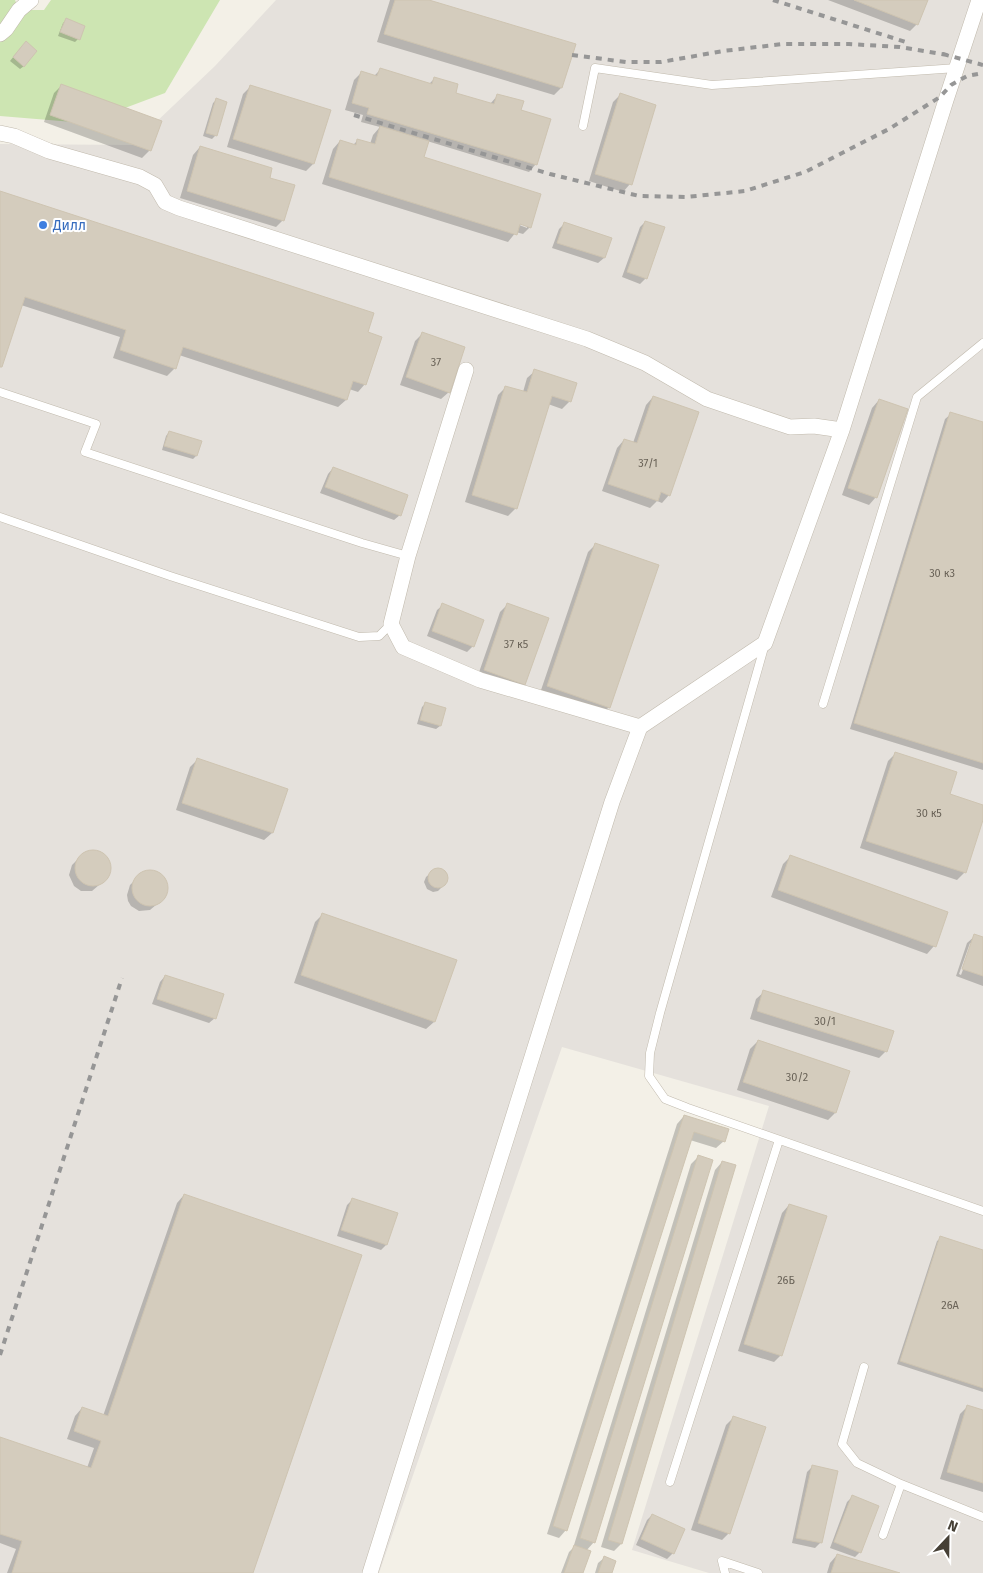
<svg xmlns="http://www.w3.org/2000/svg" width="983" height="1573" viewBox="0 0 983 1573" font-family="'Fira Sans',sans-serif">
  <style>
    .industrial { fill: #e5e1dc }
    .green { fill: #cde5b2 }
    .shadow { fill: #0003; fill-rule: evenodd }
    .building { fill: #d4ccbd; stroke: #cec4b1 }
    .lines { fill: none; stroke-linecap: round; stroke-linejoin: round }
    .lane-casing { stroke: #c1baad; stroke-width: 9 }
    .street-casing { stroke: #c1baad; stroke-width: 16 }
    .lane { stroke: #fff; stroke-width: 8 }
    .street { stroke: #fff; stroke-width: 15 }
    .rail { stroke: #969696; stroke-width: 4; stroke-dasharray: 6 6; stroke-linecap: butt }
    .shop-dot { fill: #3f7fe0; stroke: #fff; stroke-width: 2 }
    .labels { text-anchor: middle; stroke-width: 4; stroke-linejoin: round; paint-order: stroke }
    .number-label { font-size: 11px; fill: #6a6358 }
    .shop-label { font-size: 14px; fill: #366cbe; stroke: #fff; text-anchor: start }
  </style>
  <rect width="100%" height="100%" fill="#f3f0e7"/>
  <path class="industrial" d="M276,0H983V1573H709L632,1550L769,1106L562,1047L379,1573H0V144L132,145L215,66Z"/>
  <path class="green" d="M0,0H15L19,10H44L51,0H220L165,93L85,123L0,116Z"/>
  <path class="shadow" d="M390,0H425L561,88L554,95L377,42Z
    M828,0H926L917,24L910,31Z
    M66,20L78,39L75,42L58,36L63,23Z
    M22,46L24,66L20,69L10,61Z
    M380,70L429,84L434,79L456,85L454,93L490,104L498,95L522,102L520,110L550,119L536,164L529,172L427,141L422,158L540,195L530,227L523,234L516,232L508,242L322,184L333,149L340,141L353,145L358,140L370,144L373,135L380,127L361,122L363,115L345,110L354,80L362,72L374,76ZM515,221L527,225V228L514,223Z
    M61,86L150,150L142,158L44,122L54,93Z
    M250,87L329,111L313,164L306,171L227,147L243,94Z
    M620,95L630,184L623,192L589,181L613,102Z
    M216,100V135L212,139L203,136L213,103Z
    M200,147L268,179L283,220L276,227L180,198L193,155Z
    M0,192L367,333L365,384L358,392L349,389L346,400L338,407L179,355L175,368L167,376L113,358L120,337L21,305L0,367Z
    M645,222L646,278L640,284L622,277L640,227Z
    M564,224L610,239L604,258L598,263L552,248L559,229Z
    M422,334L449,392L441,399L400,385L415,341Z
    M535,371L570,401L562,409L548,404L516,508L508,516L465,502L498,395L506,387L523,392L527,378Z
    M653,397L669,495L662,503L657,501L650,508L602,491L617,448L624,440L633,443L646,405Z
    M879,400L876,497L869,505L842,495L872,408Z
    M951,414L983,424V770L850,729L945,419Z
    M169,432L200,442L196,456L193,459L162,450L166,436Z
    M333,468L400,515L394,520L320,493L328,474Z
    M595,545L609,707L602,714L540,693L588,552Z
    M508,604L524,684L517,692L477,678L500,612Z
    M443,605L473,646L467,652L427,636L437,610Z
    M426,703L440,726L436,729L417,724L422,707Z
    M896,753L949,795L983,806V816L965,872L957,880L860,848L888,761Z
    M198,759L286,790L272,833L264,840L176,810L190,767Z
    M89,852H99L108,861L109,873L106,879L92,891H81L74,886L69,875L72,865L82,855Z
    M790,857L934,946L927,954L771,897L783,864Z
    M440,869L445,871L447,874L446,883L438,891L433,892L427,889L424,882L426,877L434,870Z
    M146,871L157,872L165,880L167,892L163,899L150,910L139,911L131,906L128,901L127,895L130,885L140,875Z
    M323,914L434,1022L426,1029L294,983L315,922Z
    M975,936L983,939V986L956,976L967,943ZM970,943H973L961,975L959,974Z
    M165,976L215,1018L209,1023L152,1004L160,982Z
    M764,992L886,1051L879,1058L750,1019L756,999Z
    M758,1041L835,1113L828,1120L737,1090L750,1049Z
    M684,1116L724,1141L716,1148L690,1140L566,1530L559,1538L547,1534L677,1124Z
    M698,1157L594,1542L586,1551L581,1573H561L569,1552L575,1546L574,1545L691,1164Z
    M722,1162L621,1544L614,1551L601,1547L715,1170Z
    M184,1195L252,1573H7L16,1549L0,1543V1438L87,1468L94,1448L67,1439L75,1416L82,1408L103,1416L177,1203Z
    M353,1199L386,1245L381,1250L337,1236L347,1205Z
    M789,1205L781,1355L774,1362L738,1351L782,1213Z
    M941,1238L983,1251V1392L897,1364L937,1241Z
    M968,1406L983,1411V1492L940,1479L960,1414Z
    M734,1417L729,1533L722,1540L691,1530L726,1425Z
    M812,1467L821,1542L815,1548L792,1543L807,1472Z
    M852,1497L860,1552L855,1557L830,1548L847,1502Z
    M652,1515L673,1553L667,1559L636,1545L647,1520Z
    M837,1555L896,1573H827L830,1563Z
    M604,1558L611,1573H595L598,1563Z"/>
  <path class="building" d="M395,0H429L576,44L562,88L384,34Z
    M854,0H928L918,25Z
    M66,18L85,26L80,40L60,32Z
    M26,41L37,51L24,67L13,57Z
    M380,68L432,84L434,77L458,84L456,93L494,104L497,94L524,101L521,110L551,119L537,165L367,114L369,108L352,103L361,71L377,76Z
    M61,84L162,121L151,151L50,115Z
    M250,85L331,110L314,164L233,139Z
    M620,93L656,105L632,185L595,174Z
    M216,98L227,102L217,136L206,133Z
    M380,126L429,141L424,157L541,194L531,228L520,224L517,235L329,177L340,140L356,145L357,139L375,144Z
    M200,146L272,168L270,178L295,185L284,221L187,191Z
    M0,191L374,313L368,332L382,337L366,385L353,381L347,400L183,347L176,369L120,350L126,330L25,297L2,367H0Z
    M645,221L665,227L647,279L627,272Z
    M564,222L612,238L605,258L557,243Z
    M422,332L465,347L450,393L406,377Z
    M534,369L577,383L571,402L552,396L517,509L472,495L505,386L527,392Z
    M653,396L699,412L670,496L661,492L658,501L608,484L624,439L637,443Z
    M879,399L908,409L877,498L848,488Z
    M950,412L983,422V763L854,723Z
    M169,431L202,441L197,456L164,446Z
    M333,467L408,495L401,516L325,487Z
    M595,543L659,565L610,708L547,686Z
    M442,603L484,620L474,647L432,631Z
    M507,603L549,618L525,685L484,670Z
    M425,702L446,708L441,726L420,720Z
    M895,752L957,772L950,794L983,805V820L966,873L866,841Z
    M197,758L288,789L273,833L182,803Z
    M75 868a18 18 0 1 1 36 0a18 18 0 1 1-36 0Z
    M790,855L948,912L936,947L778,890Z
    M428 878a10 10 0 1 1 20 0a10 10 0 1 1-20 0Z
    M132 888a18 18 0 1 1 36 0a18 18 0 1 1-36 0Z
    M322,913L457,960L435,1022L301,975Z
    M974,934L983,937V976L962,969Z
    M165,975L224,994L216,1019L157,999Z
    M763,990L894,1031L887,1052L757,1011Z
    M758,1040L850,1071L836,1113L743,1082Z
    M684,1115L729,1129L725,1142L694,1132L567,1531L553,1526Z
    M698,1155L713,1160L595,1543L580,1538Z
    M722,1161L736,1165L622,1544L608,1540Z
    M184,1194L362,1255L253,1573H12L22,1541L0,1534V1437L91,1468L101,1441L74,1431L82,1407L108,1416Z
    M352,1198L398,1213L387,1245L341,1230Z
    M789,1204L827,1216L782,1356L744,1344Z
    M940,1236L983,1250V1388L900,1361Z
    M967,1405L983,1410V1483L947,1472Z
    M733,1416L766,1427L730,1534L698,1523Z
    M812,1465L838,1471L822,1543L796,1538Z
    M852,1495L879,1506L861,1553L834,1542Z
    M652,1514L685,1529L674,1554L641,1539Z
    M574,1545L591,1551L583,1573H564Z
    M837,1554L900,1573H831Z
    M604,1556L616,1561L612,1573H598Z"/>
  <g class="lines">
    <g class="lane-casing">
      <path id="lane" d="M583,126L595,68L712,85L957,68
        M0,392L96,424L85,452L362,543L408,556
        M0,517L170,576L359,637L379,636L391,624
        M765,644L660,1013L650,1053L649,1076L665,1099L688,1108L983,1211
        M823,704L917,397L983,343
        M864,1367L842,1444L857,1463L901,1484
        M670,1482L779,1140
        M883,1535L901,1484L983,1517
        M725,1573L722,1561L758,1573"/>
    </g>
    <g class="street-casing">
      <path id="street" d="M0,34L6,29L19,10L31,0
        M0,133L14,136L49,151L140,177L155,185L165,202L179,208L587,339L645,363L707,399L790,427L814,426L842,430
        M466,370L408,556L391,624L403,647L480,680L640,727
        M370,1573L612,802L640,727L765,643L842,430L946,100L979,0"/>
    </g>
    <use href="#lane" class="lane"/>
    <use href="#street" class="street"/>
    <path class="rail" d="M773,0L909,43
      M943,54L983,65
      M572,55L626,62H661L723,51L783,44H849L900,47L948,55
      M354,115L550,174L639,196L686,197L745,191L805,172L889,129L940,97L951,85L967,76L983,73
      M0,1355L122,978"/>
  </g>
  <circle class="shop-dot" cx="43" cy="225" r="5"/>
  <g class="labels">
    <g class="number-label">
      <text x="436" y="366">37</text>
      <text x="648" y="467">37/1</text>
      <text x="942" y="577">30 к3</text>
      <text x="516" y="648">37 к5</text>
      <text x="929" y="817">30 к5</text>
      <text x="825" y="1025">30/1</text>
      <text x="797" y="1081">30/2</text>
      <text x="786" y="1284">26Б</text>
      <text x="950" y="1309">26А</text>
    </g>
    <g class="shop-label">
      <text x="53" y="230">Дилл</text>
    </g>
  </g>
  <g transform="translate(948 1538) rotate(22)" stroke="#ffffff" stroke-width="4" paint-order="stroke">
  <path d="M0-4L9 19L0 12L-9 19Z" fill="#464036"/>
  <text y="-8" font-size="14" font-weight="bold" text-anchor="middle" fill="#464036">N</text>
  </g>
</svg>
